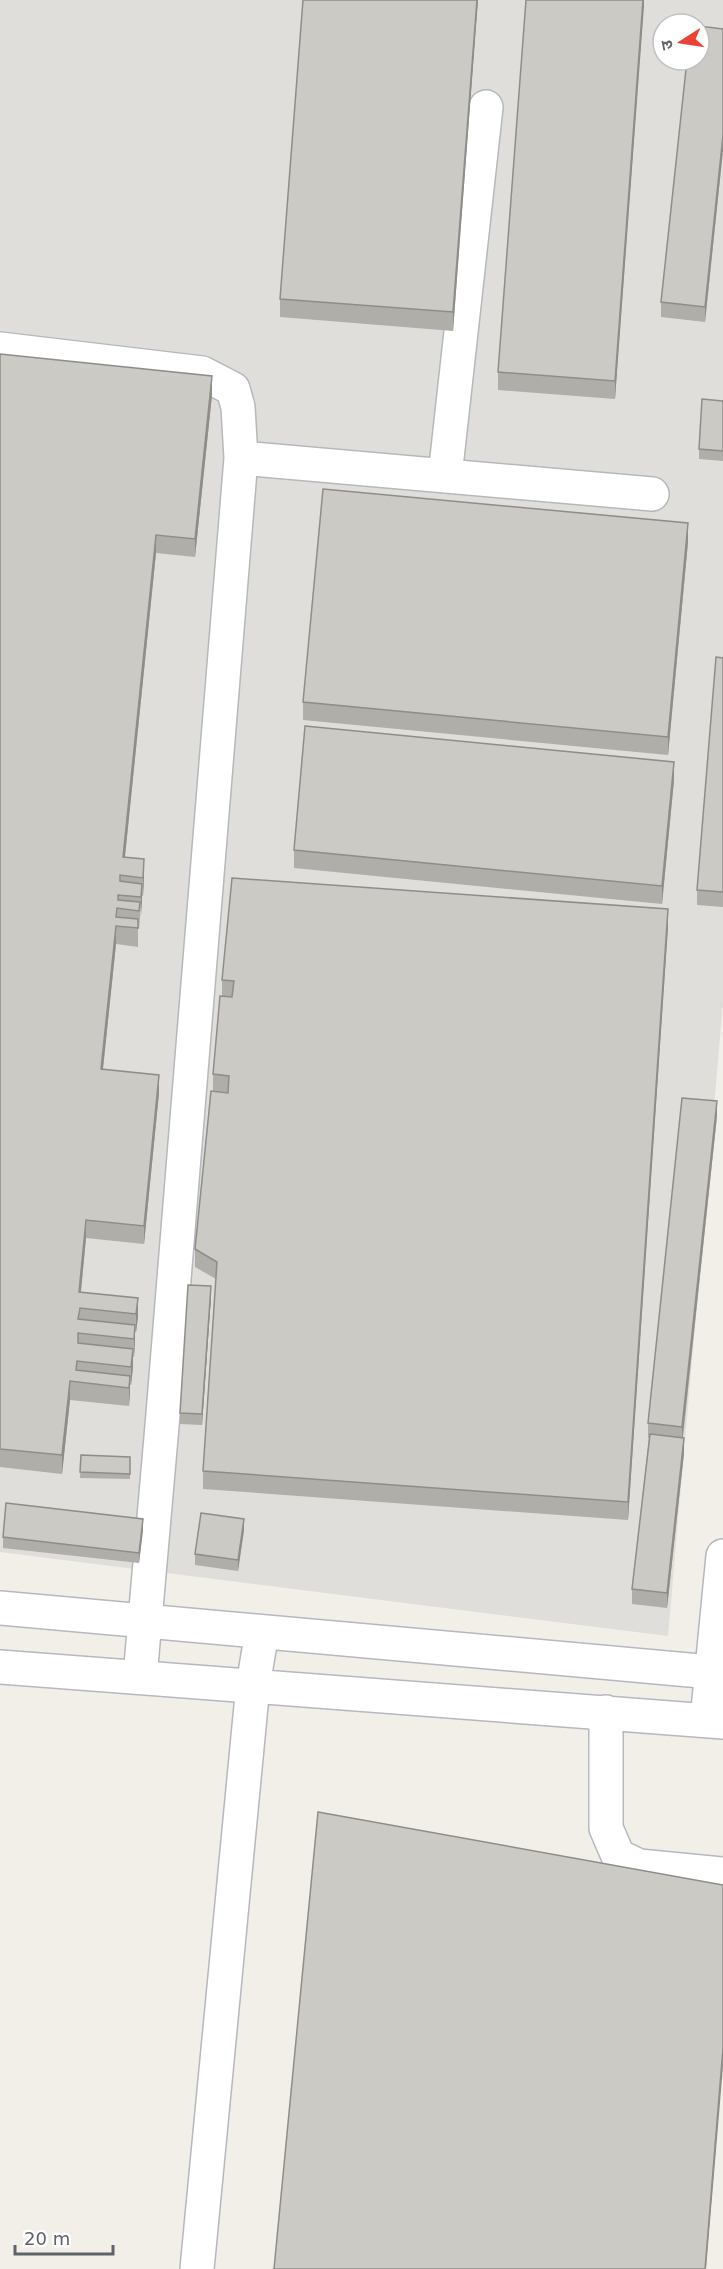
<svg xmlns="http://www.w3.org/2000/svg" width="723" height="2269" viewBox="0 0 723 2269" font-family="'DejaVu Sans','Noto Sans Devanagari',sans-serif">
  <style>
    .industrial { fill: #e0deda; fill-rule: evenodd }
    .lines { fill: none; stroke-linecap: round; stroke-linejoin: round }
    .minor-casing { stroke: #b5b8bc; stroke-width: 36 }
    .minor { stroke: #fff; stroke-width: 33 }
    .wall { fill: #afaea9 }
    .shaded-wall { fill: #8f8d8a }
    .building { fill: #cccac5; stroke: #8f8d8a; stroke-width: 1.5 }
  </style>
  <rect width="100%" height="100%" fill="#f1efe8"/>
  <path class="industrial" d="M0,0H723V1003L668,1636L0,1552ZM663,24H699V60H663Z"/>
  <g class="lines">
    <g class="minor-casing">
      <path id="minor" d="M0,349L202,373L233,389L238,407L241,458L162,1426L140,1677
        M241,458L652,494
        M445,476L486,107
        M0,1608L723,1673
        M0,1667L723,1722
        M606,1712V1828L618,1856L639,1866L723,1874
        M707,1720L723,1556
        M197,2269L253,1685L262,1632"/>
    </g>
    <use href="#minor" class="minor"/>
  </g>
  <path class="wall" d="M478,0L453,331L280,317V299Z
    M644,0L615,399L498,390V372Z
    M723,29V150L705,322L661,317V302Z
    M0,354L212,395L195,557L156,553L125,857L144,878L143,896H142L139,929H138V947L116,944L103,1069L159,1093L144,1244L86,1238L81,1292L138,1298V1317L136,1332H135L134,1357H133V1367L131,1385H130L129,1406L70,1400L62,1474L0,1467Z
    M723,401V461L699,459V449Z
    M688,542L668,755L303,720V702Z
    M723,658V907L697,905V890Z
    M674,780L662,904L294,868V850Z
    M668,927L628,1520L203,1489V1471L216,1279L195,1267V1249L213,1092V1074L222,996V980Z
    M717,1116L683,1438L684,1453L667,1608L632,1604V1589L649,1438H648V1423Z
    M211,1297L202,1425L180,1424V1413Z
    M81,1455L130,1457V1479L80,1478Z
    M143,1530L139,1563L3,1548V1537Z
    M244,1530L238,1571L195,1565V1554Z"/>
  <path class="shaded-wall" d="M477,0H478L453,331V312Z
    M643,0H644V6L615,399V381Z
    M723,135V150L705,322V307Z
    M212,376V395L195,557V539Z
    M688,523V542L668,755V737Z
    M156,535V553L123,875V857Z
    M674,762V780L662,904V886Z
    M144,859V878L143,896V878Z
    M142,884V902L141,915V897Z
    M668,909V927L628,1520V1502Z
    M116,926V944L101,1087V1069Z
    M159,1075V1093L144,1244V1226Z
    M717,1101V1116L682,1442V1427Z
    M86,1220V1238L79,1310V1292Z
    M211,1286V1297L202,1425V1414Z
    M138,1298V1317L136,1332V1314Z
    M135,1325V1343L134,1357V1339Z
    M133,1349V1367L131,1385V1367Z
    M130,1376V1394L129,1406V1388Z
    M70,1381V1400L62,1474V1455Z
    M684,1438V1453L667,1608V1593Z
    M143,1519V1530L139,1563V1553Z
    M244,1519V1530L238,1571V1560Z
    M723,2048V2067L706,2269H705Z"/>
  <path class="building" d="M303,0H477L453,312L280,299Z
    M526,0H643L615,381L498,372Z
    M699,26L723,29V135L705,307L661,302L687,60H699Z
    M0,354L212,376L195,539L156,535L123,857L144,859L143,878L120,875V881L142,884L141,897L118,895V900L140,902L139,911L117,908L116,917L138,919V928L116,926L101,1069L159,1075L144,1226L86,1220L79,1292L138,1298L136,1314L80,1308L78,1319L135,1325L134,1339L78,1333V1343L133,1349L131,1367L77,1361L76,1370L130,1376L129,1388L70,1381L62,1455L0,1449Z
    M702,399L723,401V451L699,449Z
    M323,489L688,523L668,737L303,702Z
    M716,657L723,658V892L697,890Z
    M305,726L674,762L662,886L294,850Z
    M232,878L668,909L628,1502L203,1471L217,1262L195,1249L211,1091L228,1093L229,1076L213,1074L220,996L232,997L234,981L222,980Z
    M682,1098L717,1101L682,1427L648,1423Z
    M188,1285L211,1286L202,1414L180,1413Z
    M650,1434L684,1438L667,1593L632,1589Z
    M81,1455L130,1457V1474L80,1472Z
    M6,1503L143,1519L139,1553L3,1537Z
    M201,1513L244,1519L238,1560L195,1554Z
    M318,1812L723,1885V2048L705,2269H274Z"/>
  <g transform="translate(681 42) rotate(258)"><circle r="28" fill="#ffffff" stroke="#bfc1c3" stroke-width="1.5"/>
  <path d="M0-4.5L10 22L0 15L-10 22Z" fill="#ea4335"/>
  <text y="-9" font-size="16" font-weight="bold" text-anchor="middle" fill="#5f6368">उ</text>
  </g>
  <path d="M15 2245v9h98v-9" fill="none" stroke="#5f6368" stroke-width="3"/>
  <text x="24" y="2245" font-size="18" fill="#5f6368" stroke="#ffffff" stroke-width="4.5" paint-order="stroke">20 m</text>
</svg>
